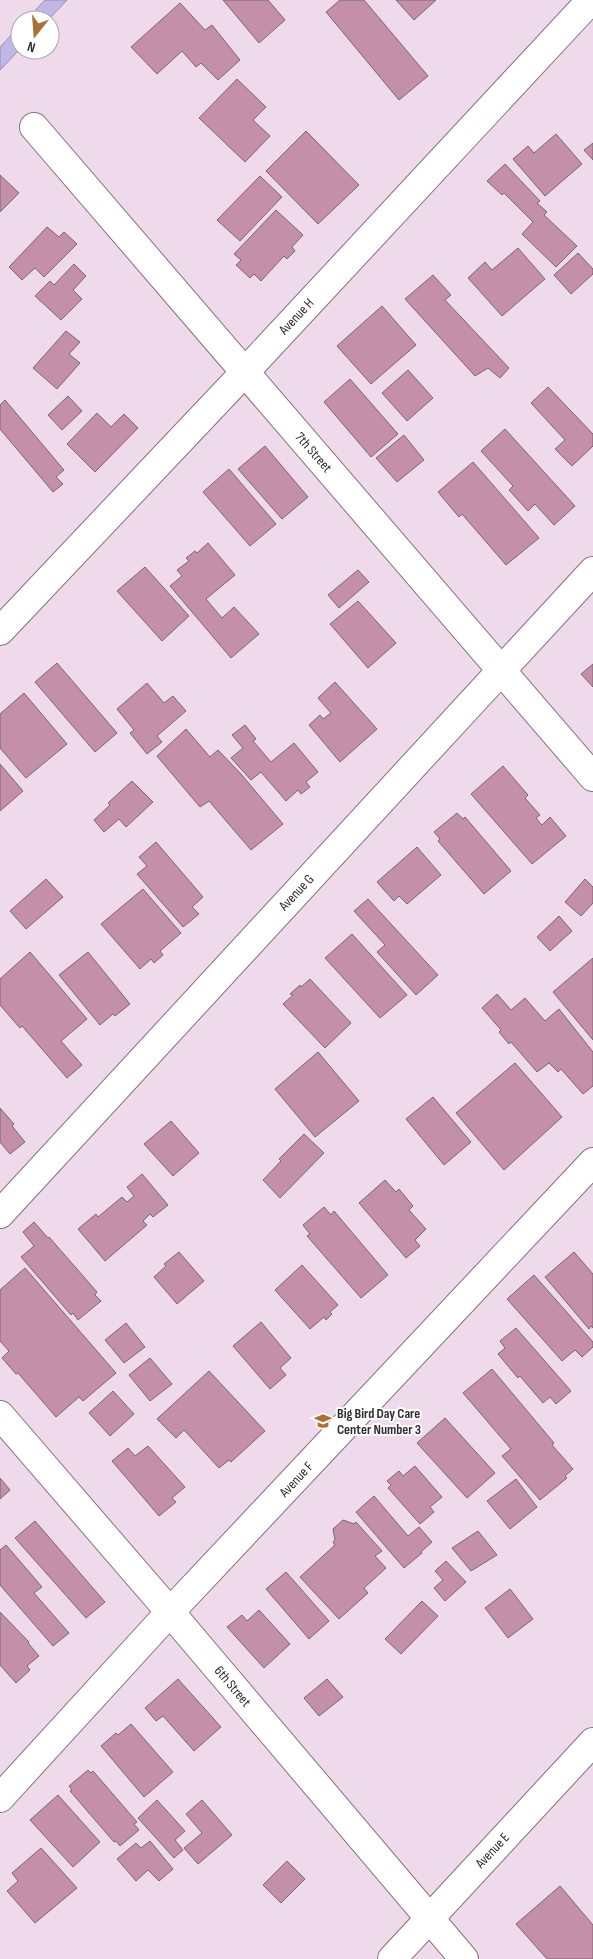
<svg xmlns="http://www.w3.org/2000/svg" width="593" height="1959" viewBox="0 0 593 1959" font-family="'Sofia Sans Condensed',sans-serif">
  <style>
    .water { fill: #c0b7e7; stroke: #968db1 }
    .building { fill: #c390a8; stroke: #7c6570 }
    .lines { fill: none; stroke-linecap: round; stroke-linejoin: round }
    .street-casing { stroke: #847181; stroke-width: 30 }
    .street { stroke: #fff; stroke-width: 28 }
    .labels { text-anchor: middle; stroke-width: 4; stroke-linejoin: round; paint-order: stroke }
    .street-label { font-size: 14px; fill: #332b32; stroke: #fff }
    .poi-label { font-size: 14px; font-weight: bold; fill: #332b32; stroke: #fff; text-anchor: start }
  </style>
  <rect width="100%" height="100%" fill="#efdaec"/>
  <path class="water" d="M45,0H67L48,20H26Z
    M20,26V49L0,70V47Z"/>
  <path class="building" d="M223,0H268L285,20L259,43Z
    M340,0H364L428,76L399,100L326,12Z
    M396,0H436L414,20Z
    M180,3L205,30L212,25L240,60L218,80L201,63L196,67L182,51L157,74L131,47Z
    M237,79L266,107L253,120L270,136L245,162L199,118Z
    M306,131L359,185L318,224L266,171Z
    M556,134L582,164L545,196L513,159L528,146L534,153Z
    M593,143V160L584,150Z
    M505,164L540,201L537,203L547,212L544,215L577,246L556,267L522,234L533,222L504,193L502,195L487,181Z
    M0,175L19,193L0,212Z
    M260,176L282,197L240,241L217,220Z
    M276,210L303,235L292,247L295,251L287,259L284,256L261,281L254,274L250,278L236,265L241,260L234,254Z
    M47,227L59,237L64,232L77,244L44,277L35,268L22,280L9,267Z
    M518,248L545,279L502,316L468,278L485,262L492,270Z
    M578,253L593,269V274L571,294L554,275Z
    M74,264L86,276L73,290L82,299L61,320L35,296L50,281L54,285Z
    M433,275L451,295L445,300L509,368L500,378L488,368L475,376L405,299Z
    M382,306L416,345L371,384L337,346Z
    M66,331L80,342L69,354L80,363L57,389L33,368Z
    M408,370L433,398L407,421L382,393Z
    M350,379L398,434L371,457L324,402Z
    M548,387L593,434V446L572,466L555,449L565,440L531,403Z
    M68,396L82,411L62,430L48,415Z
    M5,400L64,470L56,477L63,484L53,492L0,429V405Z
    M97,413L111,427L124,414L138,428L95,472L67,444Z
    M505,429L575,506L554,525L535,504L528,511L509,490L513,486L481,451Z
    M404,435L424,460L397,482L376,458Z
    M265,446L308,497L282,519L238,469Z
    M473,462L539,538L506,565L462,514L459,517L438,492Z
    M229,469L276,524L250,546L203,492Z
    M208,543L235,575L206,599L222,618L234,607L259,634L231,658L170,586L182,576L177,570L189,561L186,558L195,551L197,553Z
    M145,567L189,616L162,641L117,591Z
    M358,570L369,582L339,608L328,595Z
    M358,601L396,643L368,668L330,624Z
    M57,663L117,733L95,752L35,682Z
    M593,664V687L581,674Z
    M335,682L377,729L340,762L309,725L320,715L323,719L331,713L318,698Z
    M147,683L164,703L173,696L186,711L157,736L162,742L147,754L130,733L134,730L117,709Z
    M24,693L67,744L26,778L0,748V714Z
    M245,725L256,739L253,741L271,762L294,743L318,772L306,782L310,787L301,794L298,790L286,801L261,772L251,780L231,758L243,748L232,735Z
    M186,729L210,757L218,750L241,774L283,824L251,850L209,801L200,807L157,756Z
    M0,764L23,791L0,811Z
    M503,766L528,795L525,798L540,815L536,818L542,825L550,817L566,836L532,864L471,794Z
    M132,781L153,802L126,827L119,819L104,832L94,820L110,805L108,803Z
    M457,813L463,819L465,817L511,871L484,894L438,841L440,839L434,832Z
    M156,842L203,897L192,907L199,914L183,927L137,874L147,866L139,857Z
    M417,847L441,875L407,904L399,896L394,901L377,882Z
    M46,879L63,897L26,929L10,911Z
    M585,879L593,887V903L581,916L565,902Z
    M143,889L181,933L160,951L163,955L154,963L151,959L140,969L101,924Z
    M368,899L438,975L416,995L377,952L385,945L354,911Z
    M559,916L572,931L550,951L537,937Z
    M352,934L407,995L380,1018L325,958Z
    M30,952L87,1019L61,1041L82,1065L67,1078L22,1026L20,1028L0,1005V979Z
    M88,952L130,1004L115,1016L113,1014L100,1025L59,975Z
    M593,958V1040L553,992Z
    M310,979L351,1023L325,1048L283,1004L293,995L290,994L300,985L301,987Z
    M497,994L511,1010L525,998L545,1021L559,1009L593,1052V1086L583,1094L561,1069L558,1072L549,1063L537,1072L511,1042L509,1044L499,1032L501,1030L482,1008Z
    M318,1052L359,1101L315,1137L275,1089Z
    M515,1063L562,1117L504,1170L456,1113Z
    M433,1097L471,1142L444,1165L406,1119Z
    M0,1108L14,1124L12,1126L25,1142L10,1154L0,1142Z
    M171,1121L199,1153L173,1176L144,1144Z
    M304,1134L324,1153L280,1198L263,1180L281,1161L279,1159Z
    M142,1174L168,1205L153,1217L150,1214L143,1221L147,1225L105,1261L78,1229L96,1214L98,1217L122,1197L127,1202L134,1196L127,1187Z
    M385,1180L396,1192L399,1189L413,1206L409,1210L426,1229L415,1240L420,1246L406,1258L359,1203Z
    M324,1207L331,1215L334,1211L388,1275L361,1298L307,1236L310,1234L303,1225Z
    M34,1222L48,1238L49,1237L97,1292L95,1295L101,1301L78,1320L73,1313L71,1315L21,1257L34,1246L23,1232Z
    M179,1252L204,1281L177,1304L154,1277L166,1266L164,1264Z
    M574,1252L593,1274V1328L591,1326L589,1329L545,1277Z
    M302,1265L338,1305L330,1312L332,1314L326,1320L324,1317L310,1329L275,1290Z
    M25,1268L116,1373L83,1401L79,1397L56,1417L18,1373L16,1374L2,1358L9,1351L0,1341V1290Z
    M534,1275L593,1342V1347L582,1357L575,1350L562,1361L507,1299Z
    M261,1322L291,1358L280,1368L286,1375L270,1389L233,1346Z
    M126,1323L145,1347L124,1363L105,1340Z
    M516,1328L571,1391L556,1404L550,1397L543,1403L520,1376L518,1378L498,1354L505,1348L500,1341Z
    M150,1358L172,1384L150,1401L129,1375Z
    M492,1369L554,1443L552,1445L573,1469L565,1476L567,1478L540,1500L502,1456L511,1449L463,1393Z
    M209,1371L265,1431L231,1462L229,1460L219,1468L184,1430L176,1438L157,1419Z
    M113,1391L134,1414L110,1436L89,1413Z
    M445,1418L495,1473L467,1498L417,1443Z
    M148,1446L185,1487L172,1498L176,1502L159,1516L112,1461L128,1448L135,1456Z
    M415,1466L442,1497L430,1507L434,1512L420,1524L388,1488L391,1485L387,1481L399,1471L403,1476Z
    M0,1478L10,1490L0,1499Z
    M516,1479L537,1507L510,1529L487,1501Z
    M374,1496L408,1536L419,1527L432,1542L421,1552L422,1553L404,1568L356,1512Z
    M343,1520L354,1524L356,1522L382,1551L375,1556L386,1568L364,1588L368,1593L339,1619L300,1577L335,1545L333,1542L335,1540L333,1529Z
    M35,1521L105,1602L86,1618L15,1538Z
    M478,1531L497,1555L471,1571L452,1548Z
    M6,1545L42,1587L34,1593L69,1633L53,1646L0,1585V1550Z
    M446,1561L466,1582L445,1601L434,1588L443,1580L435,1571Z
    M286,1572L329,1621L309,1639L266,1589Z
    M510,1589L533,1619L508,1638L485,1608Z
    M422,1601L438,1616L401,1654L385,1639Z
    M259,1610L290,1644L264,1668L227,1627L242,1615L247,1621Z
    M0,1612L29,1642L28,1643L39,1656L27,1666L30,1670L16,1683L0,1665Z
    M178,1679L221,1727L194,1751L163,1716L156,1721L145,1708Z
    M327,1679L343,1697L319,1716L304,1698Z
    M131,1724L173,1772L144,1797L101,1746L116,1733L118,1735Z
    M88,1770L91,1773L93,1771L137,1822L134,1824L139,1830L120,1846L116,1841L114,1842L70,1791L72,1790L69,1786Z
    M58,1795L100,1842L73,1867L30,1820Z
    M157,1800L185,1831L175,1840L183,1850L174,1858L138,1818Z
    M202,1800L232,1835L198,1864L184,1848L202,1833L186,1814Z
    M150,1841L173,1869L159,1881L148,1870L136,1881L117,1859L136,1843L141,1848Z
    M41,1848L77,1888L35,1923L7,1891L18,1881L12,1873Z
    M287,1861L305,1879L281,1903L263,1885Z
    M560,1886L593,1925V1959H547L516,1924Z"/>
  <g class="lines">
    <g class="street-casing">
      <path id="street" d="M34,127L593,777
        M0,631L245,372L591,0
        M0,1214L593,571
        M0,1415L170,1612L464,1959
        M0,1798L170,1612L593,1162
        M392,1959L593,1742"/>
    </g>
    <use href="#street" class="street"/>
  </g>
  <defs>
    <g id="school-bare" transform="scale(1.35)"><path d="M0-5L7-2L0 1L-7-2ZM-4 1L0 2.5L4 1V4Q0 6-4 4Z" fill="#ad7034" stroke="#fff" stroke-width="2.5" paint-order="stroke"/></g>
  </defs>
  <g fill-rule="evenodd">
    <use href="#school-bare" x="323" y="1421"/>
  </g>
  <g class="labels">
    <g class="street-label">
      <text transform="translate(296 316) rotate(-47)" y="5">Avenue H</text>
      <text transform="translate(314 452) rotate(49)" y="5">7th Street</text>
      <text transform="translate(296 892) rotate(-47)" y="5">Avenue G</text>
      <text transform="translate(296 1479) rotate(-47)" y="5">Avenue F</text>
      <text transform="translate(233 1686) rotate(50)" y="5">6th Street</text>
      <text transform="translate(492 1850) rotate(-47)" y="5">Avenue E</text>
    </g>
    <g class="poi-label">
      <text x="337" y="1418">Big Bird Day Care<tspan x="337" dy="16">Center Number 3</tspan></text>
    </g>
  </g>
  <g transform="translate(35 35) rotate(197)"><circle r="24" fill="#ffffff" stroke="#adaaad"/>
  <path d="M0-4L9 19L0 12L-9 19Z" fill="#ad7034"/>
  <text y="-8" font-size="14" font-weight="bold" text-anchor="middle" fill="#332b32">N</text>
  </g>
</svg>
